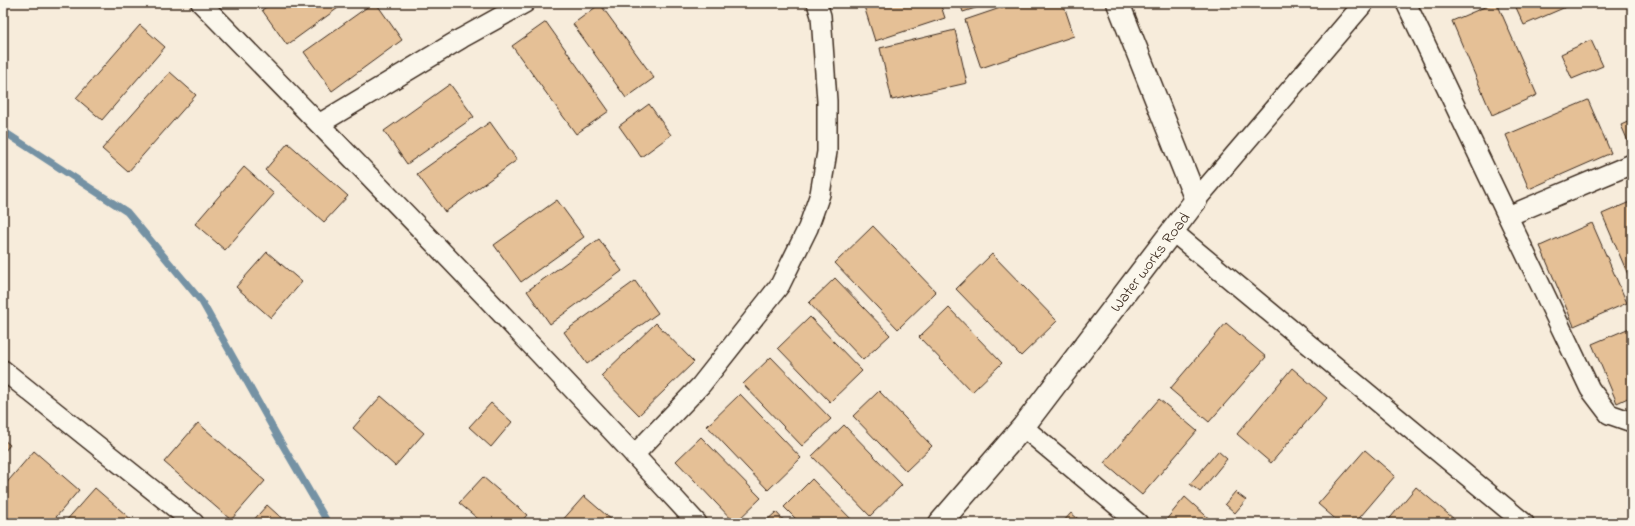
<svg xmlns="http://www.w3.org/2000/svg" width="1635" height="526" viewBox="0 0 1635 526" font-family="'Indie Flower',sans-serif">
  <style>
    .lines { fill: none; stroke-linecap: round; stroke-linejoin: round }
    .stream { stroke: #7592a4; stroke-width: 7 }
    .building { fill: #e5c096; stroke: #3b2a1e }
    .street-casing { stroke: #3b2a1e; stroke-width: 22 }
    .secondary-casing { stroke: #3b2a1e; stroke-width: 25 }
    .street { stroke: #fbf7ec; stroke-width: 19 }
    .secondary { stroke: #fbf7ec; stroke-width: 22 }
    .labels { text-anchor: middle; stroke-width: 3; stroke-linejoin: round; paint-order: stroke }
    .street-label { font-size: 16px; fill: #3b2a1e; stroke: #fbf7ec }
  </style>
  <rect width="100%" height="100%" fill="#f7ecdb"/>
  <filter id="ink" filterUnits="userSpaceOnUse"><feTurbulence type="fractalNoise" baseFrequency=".025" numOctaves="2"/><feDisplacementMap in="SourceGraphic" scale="8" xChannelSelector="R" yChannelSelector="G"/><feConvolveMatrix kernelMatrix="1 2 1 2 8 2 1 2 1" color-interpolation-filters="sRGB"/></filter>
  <g filter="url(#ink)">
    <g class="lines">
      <path class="stream" d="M3,131L127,212L202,302L279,439L328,523"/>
    </g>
    <path class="building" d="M272,3H345L287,45L262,10Z
      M373,3H376L402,40L332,91L304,52Z
      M863,3H940L945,18L875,41Z
      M960,3H991L963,12Z
      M1015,3H1063L1074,36L981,68L965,20Z
      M1494,3H1497L1537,95L1492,115L1452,21Z
      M1514,3H1575L1524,25Z
      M600,4L654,78L626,98L573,24Z
      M546,22L609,111L576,134L512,46Z
      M140,25L165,47L102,120L76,98Z
      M955,30L967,83L892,100L880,48Z
      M1591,40L1603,66L1572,79L1561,54Z
      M170,72L196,95L128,172L102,149Z
      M450,84L474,117L407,164L384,131Z
      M1588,100L1611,153L1529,189L1506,135Z
      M649,104L671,135L641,157L619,126Z
      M1632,120V148H1631L1621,125Z
      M490,122L517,160L445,212L417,174Z
      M288,143L348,196L324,222L265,170Z
      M244,167L274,194L225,250L195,224Z
      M557,200L584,237L521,282L494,245Z
      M1632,201V284L1602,214Z
      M1592,223L1627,303L1574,326L1540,246Z
      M873,226L936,292L898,329L835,263Z
      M599,239L622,271L550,324L527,291Z
      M267,252L302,282L271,318L236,287Z
      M992,254L1057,321L1021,356L956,289Z
      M835,278L890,335L863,360L809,303Z
      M635,281L658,313L587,364L564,332Z
      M949,308L1002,363L972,392L919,337Z
      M810,317L862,371L830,402L778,348Z
      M656,323L694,362L639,415L601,376Z
      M1226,323L1266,357L1209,422L1170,389Z
      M1632,327V396L1617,403L1592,344Z
      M771,357L831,419L802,446L743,384Z
      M1292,368L1327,398L1271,463L1237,434Z
      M879,391L932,446L906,471L853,416Z
      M740,394L801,458L768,490L707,426Z
      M381,396L424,433L395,466L353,428Z
      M1159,399L1197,431L1142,495L1104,463Z
      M491,403L512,422L491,447L469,427Z
      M198,423L265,481L231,520L164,462Z
      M844,425L902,485L870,516L812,456Z
      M701,437L761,498L735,523L676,461Z
      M3,439L10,445L3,453Z
      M1365,450L1395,476L1355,523H1340L1318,504Z
      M34,451L79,490L51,523H3V487Z
      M1218,451L1227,459L1200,492L1190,484Z
      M483,477L527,515L520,523H483L459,503Z
      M812,479L855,523H800L784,507Z
      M1416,487L1454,519L1450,523H1386Z
      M95,488L133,521L132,523H64Z
      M1235,492L1246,500L1235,513L1225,504Z
      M584,496L613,521L611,523H560Z
      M1185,497L1214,523H1168L1165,521Z
      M267,505L287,523H251Z
      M776,512L786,523H764Z
      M1071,513L1083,523H1062Z"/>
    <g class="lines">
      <g class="street-casing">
        <path id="street" d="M201,3C368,174 535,346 697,523
          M1406,3L1590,389L1609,414L1632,422
          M319,124L462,38L525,3
          M1196,200L1364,3
          M1508,216L1632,164
          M1172,231L1524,523
          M3,370L194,523
          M1023,427L1138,523
          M634,455L701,385L780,285L808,228L820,194L827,152V101L821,16L817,3"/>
      </g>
      <g class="secondary-casing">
        <g id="secondary">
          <path id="s1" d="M940,523L1023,427L1196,200L1118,3"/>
        </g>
      </g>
      <use href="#street" class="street"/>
      <use href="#secondary" class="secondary"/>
    </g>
  </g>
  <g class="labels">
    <g class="street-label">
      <text dy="6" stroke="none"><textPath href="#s1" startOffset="335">Water works Road</textPath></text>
    </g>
  </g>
  <rect width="1635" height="526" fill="none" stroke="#fbf7ec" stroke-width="16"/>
  <rect x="8" y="8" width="1619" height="510" fill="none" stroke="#3b2a1e" stroke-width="1.5" filter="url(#ink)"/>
</svg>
